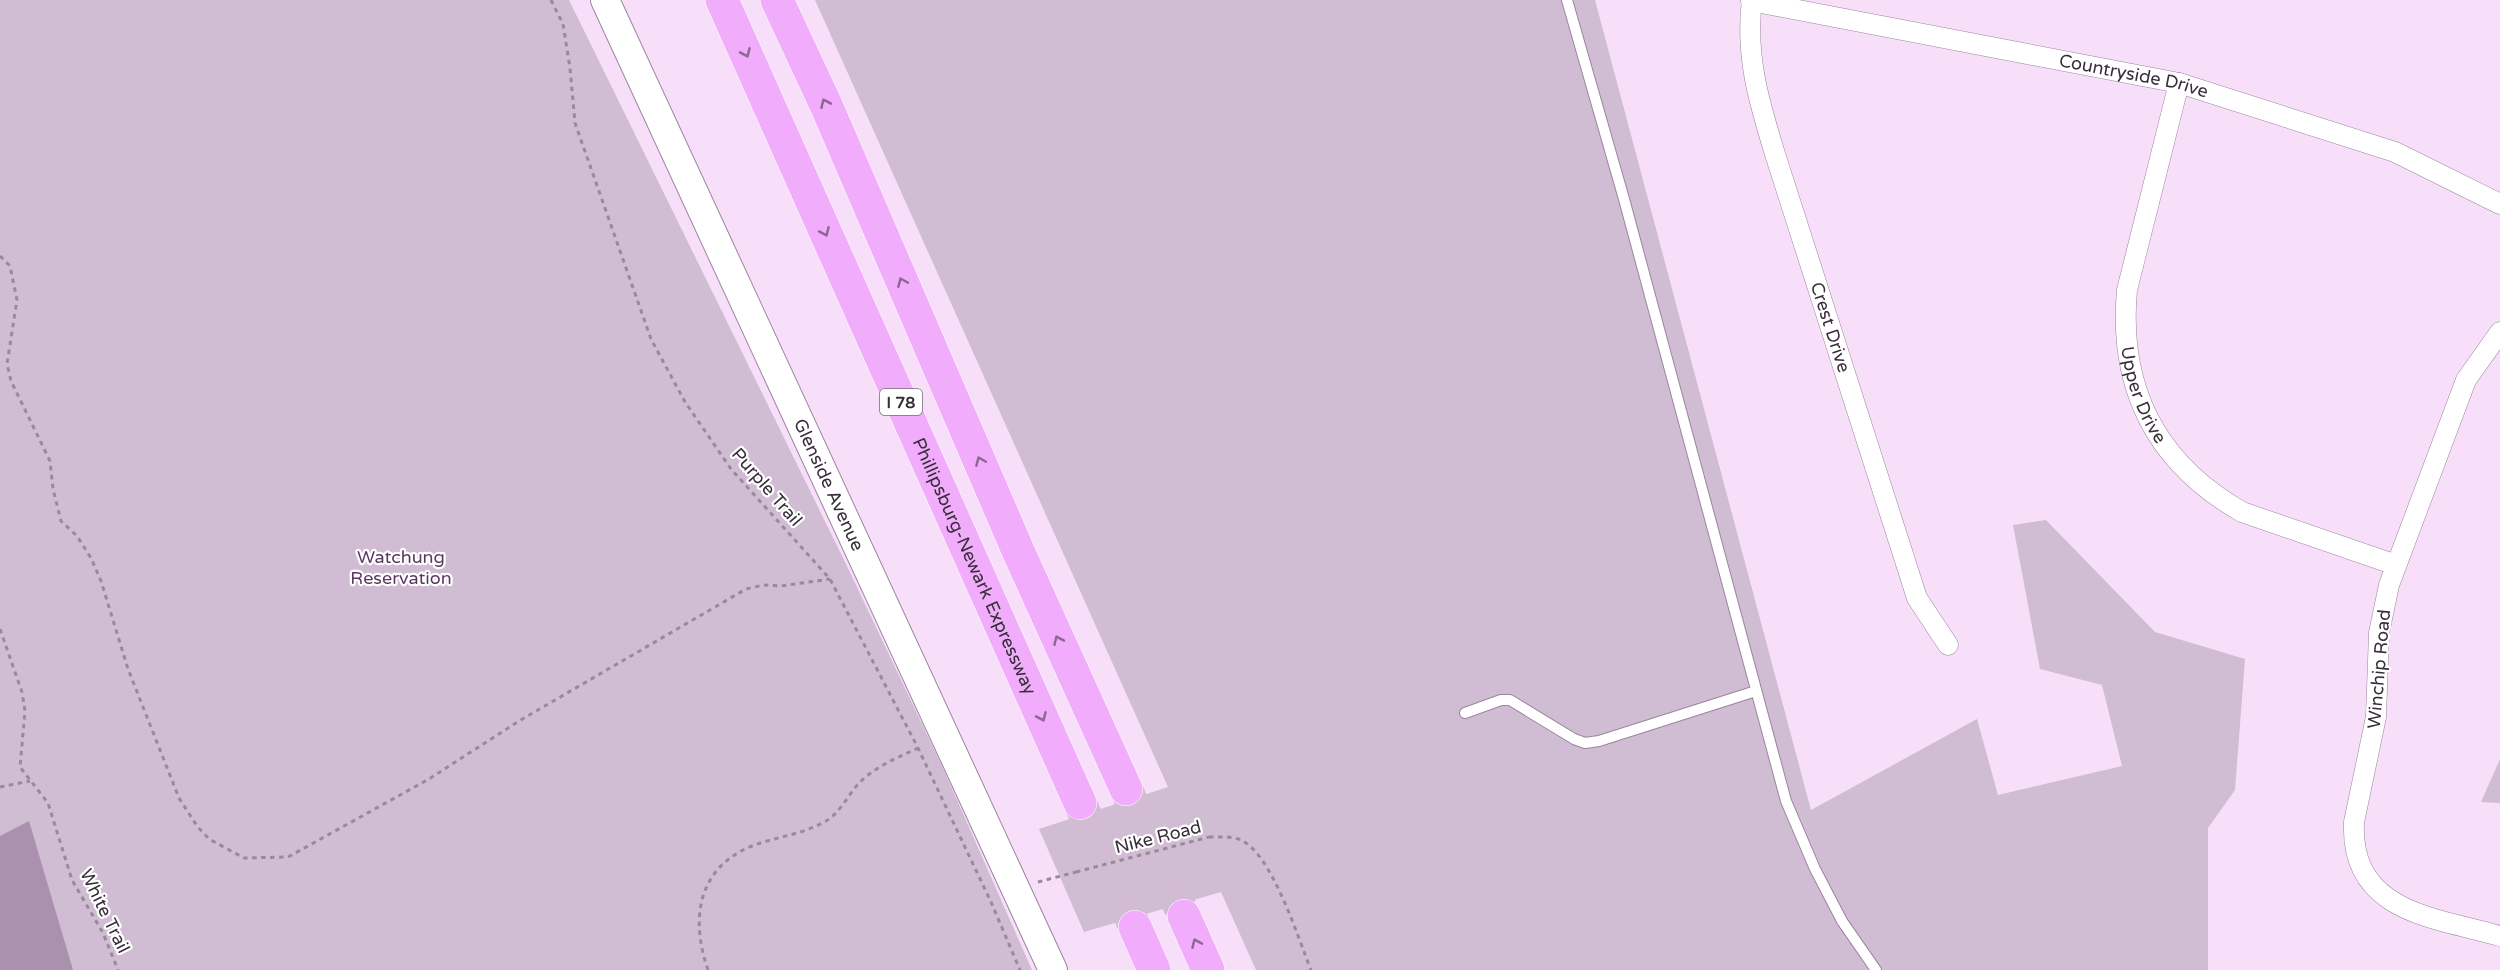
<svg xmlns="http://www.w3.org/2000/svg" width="2500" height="970" viewBox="0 0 2500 970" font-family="'Varela Round',sans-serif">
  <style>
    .green { fill: #d0bcd3 }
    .water { fill: #aa91ae }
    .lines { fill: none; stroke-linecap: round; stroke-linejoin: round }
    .highway-tunnel { stroke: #d1bcd3; stroke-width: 33; stroke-dasharray: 33 16; stroke-linecap: butt }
    .lane-casing { stroke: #9b859e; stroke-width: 12 }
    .street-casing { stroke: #9b859e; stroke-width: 21 }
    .secondary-casing { stroke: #9b859e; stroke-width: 30 }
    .highway-casing { stroke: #fff; stroke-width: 34 }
    .path { stroke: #9a899c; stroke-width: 3; stroke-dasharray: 4.5 4.5; stroke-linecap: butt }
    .lane { stroke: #fff; stroke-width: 10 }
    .street { stroke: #fff; stroke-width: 20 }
    .secondary { stroke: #fff; stroke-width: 28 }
    .highway { stroke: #f1acfc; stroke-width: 33 }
    .path-bridge { stroke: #9a899c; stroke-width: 3; stroke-dasharray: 4.5 4.5; stroke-linecap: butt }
    .oneway { stroke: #8b6791 }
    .labels { text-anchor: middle; stroke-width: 4.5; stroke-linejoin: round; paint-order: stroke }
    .shield { fill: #fff; stroke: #736d74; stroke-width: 1.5 }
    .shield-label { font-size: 16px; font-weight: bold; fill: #372e39 }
    .street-label { font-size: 18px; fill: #372e39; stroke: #fff }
    .park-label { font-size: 18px; fill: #5b3861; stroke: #fff }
  </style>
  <rect width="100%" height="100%" fill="#f7dffa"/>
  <path class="green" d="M0,0H569L846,564L943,768L1032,970H0Z
    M815,0H1595L1811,810L1977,719L1998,795L2122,766L2102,685L2040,669L2013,525L2046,520L2155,632L2245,659L2235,790L2208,828V970H1256L1221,892L1084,932L1039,829L1168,787Z
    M2500,759V803L2481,802Z"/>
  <path class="water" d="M29,821L73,970H0V836Z"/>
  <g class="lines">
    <path class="highway-tunnel" d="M1126,789L1184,916
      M1080,803L1135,927"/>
    <g class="lane-casing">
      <path id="lane" d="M1567,0L1624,199L1786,801L1815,869L1842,921L1876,970
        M1465,713L1501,700H1510L1574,739L1585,743L1599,741L1756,691"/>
    </g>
    <g class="street-casing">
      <g id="street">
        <path id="s1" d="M1752,0C1745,56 1759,102 1775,154L1917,598L1948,645"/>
        <path id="s2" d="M1751,1L2179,83L2395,152L2500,204"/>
        <path id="s3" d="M2179,83L2127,290C2118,388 2156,463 2242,512L2396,565"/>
        <path d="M2500,332L2466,380L2389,585L2379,633L2376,717L2354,822C2350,912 2432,917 2500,936"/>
      </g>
    </g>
    <g class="secondary-casing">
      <g id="secondary">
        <path id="s4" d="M605,0L1053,970"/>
      </g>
    </g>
    <g class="highway-casing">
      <g id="highway">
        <path id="s5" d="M722,0L1080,803"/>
        <path d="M777,0L826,105L1019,553L1126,789"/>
        <path d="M1184,916L1208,970"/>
        <path d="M1135,927L1154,970"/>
      </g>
    </g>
    <path class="path" d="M551,0L563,24L570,68L575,123L651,339L685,402L731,469L830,579L918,748L991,902L1020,970
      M0,256L10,266L17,300L7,364L11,381L50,461L53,489L61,521L77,536L91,558L101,581L128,669L179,798L197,826L209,839L244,858L288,857L429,779L519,721L746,589L763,585L781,586L830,579
      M0,629L22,692L25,711L20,767L48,803L72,880L103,933L118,970
      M0,787L30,781
      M1209,837C1220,837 1231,836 1241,840C1272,854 1298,938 1311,970
      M1038,882L1076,872
      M708,970C692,924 695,875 743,850C769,837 801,836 826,821C840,813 848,795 859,783C876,766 897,758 918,748"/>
    <use href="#lane" class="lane"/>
    <use href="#street" class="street"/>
    <use href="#secondary" class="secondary"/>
    <use href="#highway" class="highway"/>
    <path class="path-bridge" d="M1076,872L1209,837"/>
  </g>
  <defs><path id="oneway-chevron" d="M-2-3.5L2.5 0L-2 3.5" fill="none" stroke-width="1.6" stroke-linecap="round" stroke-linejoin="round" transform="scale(1.5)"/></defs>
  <g class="oneway">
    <use href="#oneway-chevron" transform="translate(746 53) rotate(66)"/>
    <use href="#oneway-chevron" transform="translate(825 103) rotate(-114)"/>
    <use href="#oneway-chevron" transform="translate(825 232) rotate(66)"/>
    <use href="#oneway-chevron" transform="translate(902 282) rotate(-113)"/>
    <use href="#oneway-chevron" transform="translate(980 461) rotate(-113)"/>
    <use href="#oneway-chevron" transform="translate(1058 640) rotate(-114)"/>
    <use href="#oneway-chevron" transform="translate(1042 717) rotate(66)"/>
    <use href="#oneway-chevron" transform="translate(1196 943) rotate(-114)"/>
  </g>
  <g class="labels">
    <rect class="shield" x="880" y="389" width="42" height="26" rx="4.5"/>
    <g class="shield-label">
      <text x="901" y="408">I 78</text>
    </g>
    <g class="street-label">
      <text dy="6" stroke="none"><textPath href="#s2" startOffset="390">Countryside Drive</textPath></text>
      <text dy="6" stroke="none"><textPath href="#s1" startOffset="339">Crest Drive</textPath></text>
      <text dy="6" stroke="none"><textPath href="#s3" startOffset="321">Upper Drive</textPath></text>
      <text dy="6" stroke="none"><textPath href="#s4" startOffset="534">Glenside Avenue</textPath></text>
      <text transform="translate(767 487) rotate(49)" y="6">Purple Trail</text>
      <text dy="6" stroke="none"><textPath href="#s5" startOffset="620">Phillipsburg-Newark Expressway</textPath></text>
      <text transform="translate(2379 669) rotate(-85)" y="6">Winchip Road</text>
      <text transform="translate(1158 837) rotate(-14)" y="6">Nike Road</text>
      <text transform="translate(105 911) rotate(64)" y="6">White Trail</text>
    </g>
    <g class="park-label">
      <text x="401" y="563">Watchung<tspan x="401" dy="21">Reservation</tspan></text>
    </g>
  </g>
</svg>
